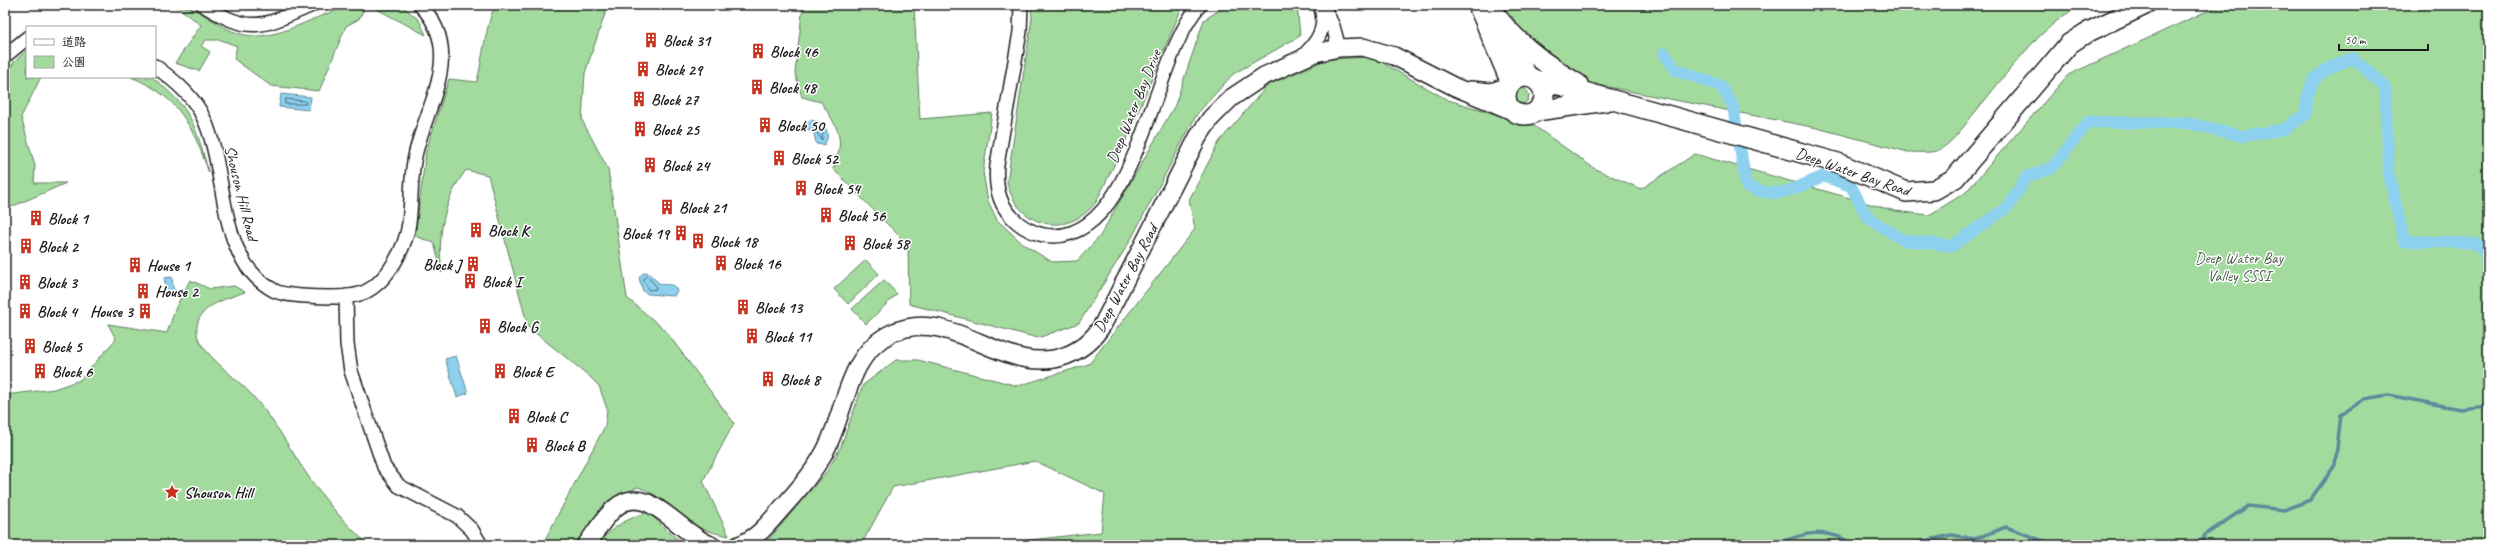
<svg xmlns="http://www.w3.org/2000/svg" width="2493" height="550" viewBox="0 0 2493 550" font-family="Caveat,'LXGW WenKai TC',sans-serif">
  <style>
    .green { fill: #a3db9f; stroke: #607c5e }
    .water { fill: #8dd1ef; stroke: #60899b }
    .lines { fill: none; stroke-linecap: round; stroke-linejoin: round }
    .shore { stroke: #496470; stroke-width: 1 }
    .stream { stroke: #60899b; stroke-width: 3.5 }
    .canal { stroke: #8dd1ef; stroke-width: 12 }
    .minor-casing { stroke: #1c1c1c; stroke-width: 16 }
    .tertiary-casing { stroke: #1c1c1c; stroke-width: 20 }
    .secondary-casing { stroke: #1c1c1c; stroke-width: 22 }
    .minor { stroke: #fff; stroke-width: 13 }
    .tertiary { stroke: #fff; stroke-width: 17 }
    .secondary { stroke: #fff; stroke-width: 19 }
    .labels { text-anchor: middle; stroke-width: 3; stroke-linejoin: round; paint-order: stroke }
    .poi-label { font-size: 16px; font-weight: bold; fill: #1c1c1c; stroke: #fff; text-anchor: start }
    .street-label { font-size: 16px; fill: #1c1c1c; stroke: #fff }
    .park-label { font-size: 16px; fill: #4b5f4a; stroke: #fff }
  </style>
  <rect width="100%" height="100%" fill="#fff"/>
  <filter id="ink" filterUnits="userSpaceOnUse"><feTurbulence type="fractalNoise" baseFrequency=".025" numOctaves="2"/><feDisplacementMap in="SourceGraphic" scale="8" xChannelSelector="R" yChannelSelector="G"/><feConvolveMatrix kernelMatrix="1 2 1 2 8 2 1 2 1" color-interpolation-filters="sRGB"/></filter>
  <g filter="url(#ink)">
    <path class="green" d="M175,5C203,5 221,36 256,36C292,36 328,5 366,5L359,19L346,26L319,91L271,86L234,59L237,46L221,40H206L201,46L210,52L199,71L175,63L201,25Z
      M369,5H401L419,20L426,35Z
      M495,5H608L585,73L582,120L608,169L627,298L665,330L734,423L703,481L729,536C715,533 701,530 689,522C670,509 661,495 638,487L608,501L576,545H542L605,426L607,409L599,386L588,375L528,327L488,175L466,170C443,201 437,236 442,273L434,243L415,236L426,151L449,79L477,82C483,56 485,29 495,5Z
      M803,5H914L920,119L992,113L983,172L988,201L997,220L1023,244L1052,262L1077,261L1100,236L1175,105L1204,20L1227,5H1297L1300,36L1233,74L1197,114L1130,241L1079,323L1038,338L909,304L908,245L833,169C846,138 838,128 821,102L802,97L795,73Z
      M1031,5H1183L1125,143L1096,202C1068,239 1017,228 1007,182L1032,18Z
      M1497,5H2081C2038,28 2007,74 1976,111C1966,123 1955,140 1941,149C1933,154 1917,152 1908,152L1817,128L1588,83L1527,41L1512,16L1509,18Z
      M2220,5H2488V545H1003V543L1101,532L1105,494L1035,461L893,487L861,545H764L828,470L841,446L863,385L896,360H918L1018,386L1089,364L1195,229L1189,200L1219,142L1268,85L1328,59L1372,57L1448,100L1533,125L1595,169L1641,189L1695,154L1895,211L1929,215L1965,193L2068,75Z
      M27,50V77H41L21,117L35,166L34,183H66L9,208L5,215V78L14,62Z
      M131,77H152C194,111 194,123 209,173C193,127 179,96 131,77Z
      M1513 96a8 8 0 1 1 16 0a8 8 0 1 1-16 0Z
      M866,260L879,274L848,304L834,289Z
      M190,280L210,289L234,286L245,292C226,299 194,306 197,333C198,351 239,380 252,395C272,417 286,442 302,467C321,496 343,522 369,545H5V395L54,389L80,380L116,339L108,324L167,333L176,307Z
      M884,280L897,294L866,324L852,309Z
      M649,512L666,530L685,545H597C611,527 628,518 649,512Z"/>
    <path class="water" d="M281,94L311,97L309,110L279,107Z
      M810,120C823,121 833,132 824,145L816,144L814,133L807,129L806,123Z
      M647,272L660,284C667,286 674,282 677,291L674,296L648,294L643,291L639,278L642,274Z
      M172,277L173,288L178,292L173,298L167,293L164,278Z
      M456,356L468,393L457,397L445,359Z"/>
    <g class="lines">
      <path class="shore" d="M286,99L305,101L306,104H285Z
        M816,124L823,131L822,140L813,127Z
        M647,276L656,286V289L649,290L643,280Z"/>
      <path class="stream" d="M1773,545C1802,533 1827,526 1854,545
        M1907,545L1951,535L1975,539L2006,527L2054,545
        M2200,545L2205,535L2248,506L2284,510L2310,500L2335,465L2341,415L2364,399L2388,395L2460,409L2488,406"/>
      <path class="canal" d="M1664,53L1676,70L1721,86L1733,106L1736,124
        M1740,147L1746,186C1781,201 1791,189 1824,176L1851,186L1867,217L1903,240L1952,246L2009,206L2026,177L2052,168L2088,122L2188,123L2242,136L2285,129L2306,114C2307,75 2319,72 2353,58L2385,87L2389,175L2404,241L2476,243L2486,252L2488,274"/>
      <g class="minor-casing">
        <path id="minor" d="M203,5C252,35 262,27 312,5
          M1021,5L1020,32L997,165C995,184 998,202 1011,216C1021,228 1038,236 1054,236C1139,234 1152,56 1200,5
          M1324,8L1333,26L1339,48
          M5,56L27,38
          M1302,57C1318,42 1328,27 1320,5
          M155,66C172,79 189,92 200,111C231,166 212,258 275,291C285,296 317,297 329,297C340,297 354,297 365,292C388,281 406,247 409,223C412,201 410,179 415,156C426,105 466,51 420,5
          M346,296L347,344L351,371L384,467L399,486L457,516L472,530L481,545"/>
      </g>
      <g class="tertiary-casing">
        <path id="tertiary" d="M1471,90L1491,92L1509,86
          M586,545C595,533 603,519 614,509C646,478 681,536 711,545
          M739,545C758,538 769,523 782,508C797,491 813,473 824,453C846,414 846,354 892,333C952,304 1004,378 1065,356C1081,350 1094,339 1103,324L1198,137L1211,118L1231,98L1264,76L1315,53L1339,48L1363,47L1394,56L1455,87L1515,112"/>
      </g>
      <g class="secondary-casing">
        <path id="secondary" d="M1478,5L1511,83
          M1488,5C1511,38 1543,64 1578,84
          M1500,40L1529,77
          M1506 96a19 19 0 1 1 38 0a19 19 0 1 1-38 0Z
          M1535,80L1563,86L1838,163L1906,192L1934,190L1955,178L2069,44L2086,33L2145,5
          M1536,111L1606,101"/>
      </g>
      <use href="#minor" class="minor"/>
      <use href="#tertiary" class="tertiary"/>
      <use href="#secondary" class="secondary"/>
    </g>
  </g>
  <defs>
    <g id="building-bare" transform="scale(1.2)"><path d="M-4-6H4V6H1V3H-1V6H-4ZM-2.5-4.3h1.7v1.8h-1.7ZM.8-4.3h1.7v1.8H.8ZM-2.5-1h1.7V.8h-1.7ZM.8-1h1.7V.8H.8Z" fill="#c8321e" stroke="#fff" stroke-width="2.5" paint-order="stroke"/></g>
    <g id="sight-bare" transform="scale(1.2)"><path d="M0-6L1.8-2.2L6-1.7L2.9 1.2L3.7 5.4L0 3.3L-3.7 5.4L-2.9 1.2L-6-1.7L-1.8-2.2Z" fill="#c8321e" stroke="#fff" stroke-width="2.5" paint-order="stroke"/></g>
  </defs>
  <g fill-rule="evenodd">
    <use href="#building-bare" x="651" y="40"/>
    <use href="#building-bare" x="758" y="51"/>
    <use href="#building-bare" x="643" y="69"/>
    <use href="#building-bare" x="757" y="87"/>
    <use href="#building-bare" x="639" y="99"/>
    <use href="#building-bare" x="765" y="125"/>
    <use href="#building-bare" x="640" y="129"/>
    <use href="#building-bare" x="779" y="158"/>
    <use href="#building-bare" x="650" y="165"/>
    <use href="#building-bare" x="801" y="188"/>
    <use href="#building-bare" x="667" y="207"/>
    <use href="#building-bare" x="826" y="215"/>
    <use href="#building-bare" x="36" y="218"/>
    <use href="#building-bare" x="476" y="230"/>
    <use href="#building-bare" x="681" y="233"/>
    <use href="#building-bare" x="698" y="241"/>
    <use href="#building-bare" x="850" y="243"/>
    <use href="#building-bare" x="26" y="246"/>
    <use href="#building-bare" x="721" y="263"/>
    <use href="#building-bare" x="473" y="264"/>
    <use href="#building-bare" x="135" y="265"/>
    <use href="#building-bare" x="470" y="281"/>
    <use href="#building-bare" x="25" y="282"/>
    <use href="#building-bare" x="143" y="291"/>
    <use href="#building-bare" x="743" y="307"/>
    <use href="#building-bare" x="25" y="311"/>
    <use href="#building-bare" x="145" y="311"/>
    <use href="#building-bare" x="485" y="326"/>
    <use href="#building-bare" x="752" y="336"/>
    <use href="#building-bare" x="30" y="346"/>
    <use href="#building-bare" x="40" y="371"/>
    <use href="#building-bare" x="500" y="371"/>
    <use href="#building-bare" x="768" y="379"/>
    <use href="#building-bare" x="514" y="416"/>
    <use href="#building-bare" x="532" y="445"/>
    <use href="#sight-bare" x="172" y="492"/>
  </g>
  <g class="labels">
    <g class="poi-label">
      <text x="663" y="46">Block 31</text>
      <text x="770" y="57">Block 46</text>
      <text x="655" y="75">Block 29</text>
      <text x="769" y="93">Block 48</text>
      <text x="651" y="105">Block 27</text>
      <text x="777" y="131">Block 50</text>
      <text x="652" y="135">Block 25</text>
      <text x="791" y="164">Block 52</text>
      <text x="662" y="171">Block 24</text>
      <text x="813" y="194">Block 54</text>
      <text x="679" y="213">Block 21</text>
      <text x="838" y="221">Block 56</text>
      <text x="48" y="224">Block 1</text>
      <text x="488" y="236">Block K</text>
      <text x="669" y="239" text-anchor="end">Block 19</text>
      <text x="710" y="247">Block 18</text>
      <text x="862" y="249">Block 58</text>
      <text x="38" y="252">Block 2</text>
      <text x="733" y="269">Block 16</text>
      <text x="461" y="270" text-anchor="end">Block J</text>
      <text x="147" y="271">House 1</text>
      <text x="482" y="287">Block I</text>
      <text x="37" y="288">Block 3</text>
      <text x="155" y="297">House 2</text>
      <text x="755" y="313">Block 13</text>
      <text x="37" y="317">Block 4</text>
      <text x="133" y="317" text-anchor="end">House 3</text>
      <text x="497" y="332">Block G</text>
      <text x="764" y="342">Block 11</text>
      <text x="42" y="352">Block 5</text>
      <text x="52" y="377">Block 6</text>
      <text x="512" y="377">Block E</text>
      <text x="780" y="385">Block 8</text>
      <text x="526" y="422">Block C</text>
      <text x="544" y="451">Block B</text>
      <text x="184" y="498">Shouson Hill</text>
    </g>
    <g class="street-label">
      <text transform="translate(1133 106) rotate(-68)" y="6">Deep Water Bay Drive</text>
      <text transform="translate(1853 171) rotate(19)" y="6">Deep Water Bay Road</text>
      <text transform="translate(242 193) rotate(76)" y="6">Shouson Hill Road</text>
      <text transform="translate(1125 278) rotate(-62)" y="6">Deep Water Bay Road</text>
    </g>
    <g class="park-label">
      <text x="2239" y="263">Deep Water Bay<tspan x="2239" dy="18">Valley SSSI</tspan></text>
    </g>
  </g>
  <rect width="2493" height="550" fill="none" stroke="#fff" stroke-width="20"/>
  <rect x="10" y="10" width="2473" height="530" fill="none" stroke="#1c1c1c" stroke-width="1.5" filter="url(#ink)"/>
  <rect x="26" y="26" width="130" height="52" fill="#ffffff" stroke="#a4a4a4"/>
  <rect x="34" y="39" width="20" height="6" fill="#ffffff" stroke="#a4a4a4"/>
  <text x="62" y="46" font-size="12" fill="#1c1c1c">道路</text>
  <rect x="34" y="56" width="20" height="12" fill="#a3db9f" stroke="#a4a4a4"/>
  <text x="62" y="66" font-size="12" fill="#1c1c1c">公園</text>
  <path d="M2339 44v6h89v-6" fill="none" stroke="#1c1c1c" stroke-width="2"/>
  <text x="2345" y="44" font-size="12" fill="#1c1c1c" stroke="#ffffff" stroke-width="3" paint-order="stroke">50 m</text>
</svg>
